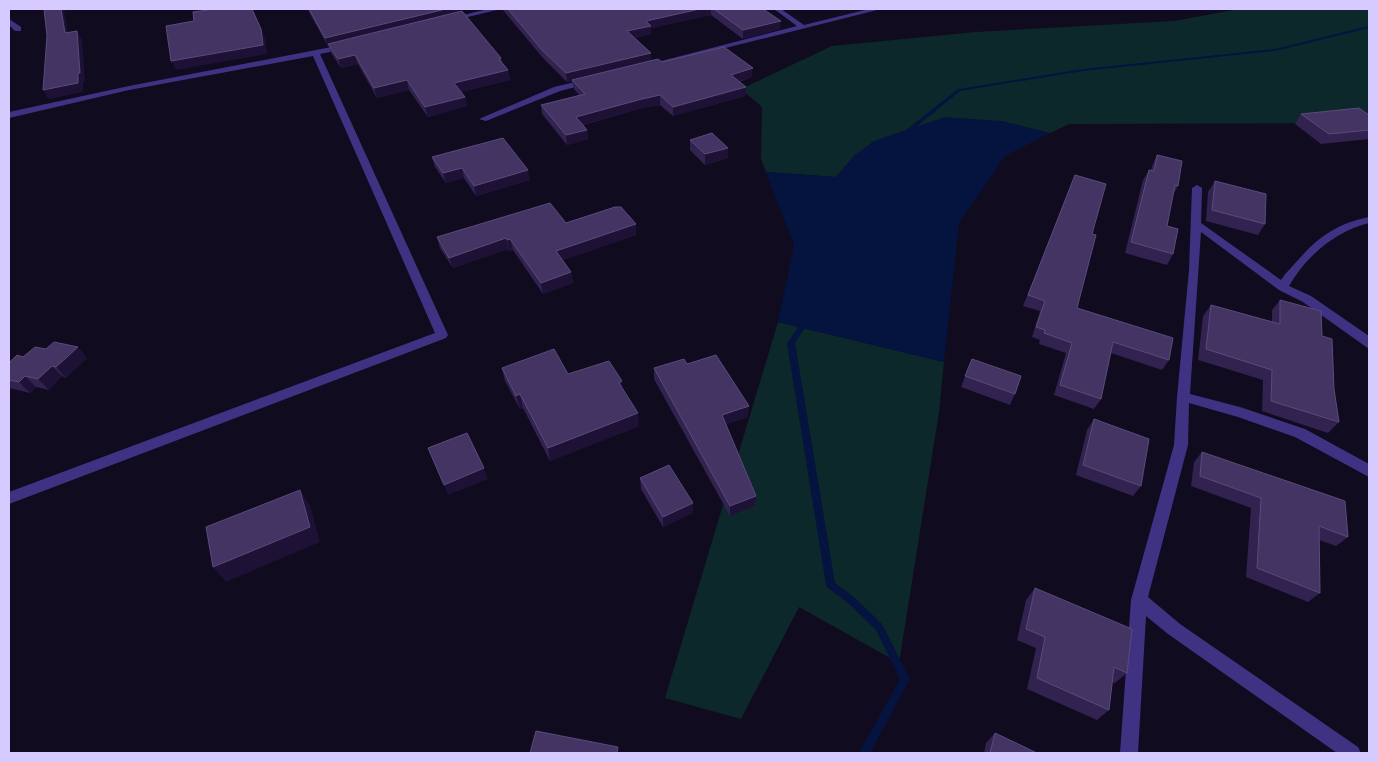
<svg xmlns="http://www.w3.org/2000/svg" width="1378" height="762" viewBox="0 0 1378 762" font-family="Quicksand,sans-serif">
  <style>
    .green { fill: #0d282b }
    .water { fill: #05133f }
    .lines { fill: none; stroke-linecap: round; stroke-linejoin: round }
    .stream { fill: #05133f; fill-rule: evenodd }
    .minor { fill: #403283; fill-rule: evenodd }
    .wall { fill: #312250 }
    .shaded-wall { fill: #1d1135 }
    .building { fill: #433463; stroke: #5a4b7b }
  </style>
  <rect width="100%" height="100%" fill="#110b20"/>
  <path class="green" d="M1240,9H1369V123L1069,124L1050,133L1000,121L855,155L836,177L766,172L761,159L762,107L741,89L832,46L976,32L1174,21Z
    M778,322L944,362L939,412L899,663L799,607L741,719L665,698Z"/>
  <path class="water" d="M945,117L1000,121L1050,133L1005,156L959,223L944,362L778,322L794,245L766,172L836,177L855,155L874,141Z"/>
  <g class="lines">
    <path class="stream" d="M1369,26V28L1275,51L1083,71L960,91L910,132L909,136L904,135L906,130L958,89L1083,69L1275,49Z
      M805,318H807L810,320L795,343L835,583L854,597L882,624L910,679L870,753H859L900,679L876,630L848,603L828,588L826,585L787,343Z"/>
    <path class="minor" d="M488,9H501L451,21L447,19Z
      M774,9H781L804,25L869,9H881L646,68L642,66L797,26Z
      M9,19L21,27V31H15L9,25Z
      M347,44L351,46L350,48L320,54L448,335L446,338L9,504V492L435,333L313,56L129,90L9,118V112L129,86Z
      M588,79H591V83L560,91L486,121L479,119L554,87Z
      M1197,185L1202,188L1201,223L1281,280C1286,272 1293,266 1299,259C1319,236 1339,223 1369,217V223C1336,231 1306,256 1289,286L1311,296L1369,336V349L1303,302L1279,290L1201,232L1190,394L1240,407L1305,429L1369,464V477L1295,437L1238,417L1189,403L1188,445L1148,597L1180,624L1358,747L1361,753H1337L1168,634L1146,616L1138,753H1120L1131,600L1174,445L1177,397L1189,270L1192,188Z"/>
  </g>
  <path class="wall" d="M308,9H458L459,12L501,58L502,63L508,70L510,80L461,92L465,97L467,106L428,117L409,90L377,98L358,64L341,68L331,53L329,46H328L310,14Z
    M502,9H763L780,29L743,39L711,15L651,28V34L635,38L651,60L752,77L739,82L746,87L745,96L673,116L660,105L642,108L583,125L587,130L588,139L567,145L542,114L541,105L579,95L574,89L572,81L567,82L543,58Z
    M1301,114L1369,115V139L1321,144L1295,124Z
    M690,140L728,148V158L705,165L690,150Z
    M1157,155L1178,186L1173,195L1167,226L1173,254L1167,265L1125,253L1143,180L1149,170H1151L1152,166Z
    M432,157L530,180L476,196L464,178L446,183L435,167Z
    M1075,175L1092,234L1077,308L1169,360L1162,370L1111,353L1101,399L1094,409L1054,395L1066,353L1039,344L1040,340L1032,337L1040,311L1023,306Z
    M1215,181L1265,224L1258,235L1206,221L1208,192Z
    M566,223L636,235L563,260L571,272L573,283L543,294L513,250L509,251L508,249L453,268L440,248L437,237Z
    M1280,300L1322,336L1334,389L1339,422L1328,433L1262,411L1263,380L1198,360L1203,316L1211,305L1272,322V310Z
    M23,357L87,358L66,378L62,376L49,390L36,387L30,393L9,388V363Z
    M972,359L1015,394L1010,405L961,387Z
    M687,364L748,417L726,424L755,506L730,516L654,379V368Z
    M502,368L568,374L623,389L639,426L550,461L523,408L520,409L505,381Z
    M1094,419L1141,486L1133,496L1076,475L1087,430Z
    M1202,452L1348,537L1336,546L1319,540L1320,593L1308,602L1246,577L1251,508L1191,486L1194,462Z
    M640,478L693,513L663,527L641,489Z
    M1035,588L1127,673L1115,683L1112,682L1109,710L1097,720L1027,689L1036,648L1017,640L1026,600Z
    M995,733L1037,753H984L986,743Z"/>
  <path class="shaded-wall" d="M61,9H74L64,11L70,41L65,33Z
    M446,9H458L459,14L328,44L329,46H328L325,38Z
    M700,9H711V15L651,28V34L627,40V31L646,21Z
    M781,21L780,29L743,39V30Z
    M261,29L265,38L267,54L176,70L171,61Z
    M77,31L82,39L85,81L83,82V92L49,99L43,90Z
    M651,53V61L567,82L566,73Z
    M355,55L358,64L341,68L338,59Z
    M753,68L752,77L730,84L731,75Z
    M508,70L510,80L457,93L454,83Z
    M407,80L409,90L377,98L374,88Z
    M746,87L745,96L673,116V107Z
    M660,95V105L642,108L577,126L576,117L642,99Z
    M465,97L467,106L428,117L425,107Z
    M587,130L588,139L567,145L566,135Z
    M728,148V158L705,165V154Z
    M462,168L464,178L446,183L443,173Z
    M528,170L530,180L476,196L474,186Z
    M636,224V235L558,262L556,251Z
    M506,238L508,249L453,268L449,258Z
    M510,239L513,250L509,251L507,240Z
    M571,272L573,283L543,294L541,283Z
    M78,347L87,358L66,378L56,367Z
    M52,366L62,376L49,390L38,379Z
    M25,376L36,387L30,393L19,382Z
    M622,381L624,394L619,383Z
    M520,394L523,408L520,409L516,396Z
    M749,406L748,417L721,425L722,415Z
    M638,413L639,426L550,461L548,448Z
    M484,468L488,479L448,495L444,485Z
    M300,490L310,505L320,542L226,582L213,567Z
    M756,496L755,506L730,516V506Z
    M693,503V513L663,527V517Z"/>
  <path class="building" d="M44,9H61L65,33L77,31L80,73H78V83L43,90L47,36Z
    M215,9H252L261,29L263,45L171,61L166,26L194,21L193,12Z
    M309,9H446L325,38Z
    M508,9H700L646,21L651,26L627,31L651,53L566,73L542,50Z
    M714,9H763L781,21L743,30Z
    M462,11L501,58L499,59L508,70L454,83L465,97L425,107L407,80L374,88L355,55L338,59L328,44Z
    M724,47L753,68L731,75L746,87L673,107L660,95L642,99L576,117L587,130L566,135L541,105L585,94L572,80L658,59L662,62Z
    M1359,108L1369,115V130L1329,134L1301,114Z
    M712,133L728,148L705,154L690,140Z
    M503,138L528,170L474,186L462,168L443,173L432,157Z
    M1157,155L1182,161L1178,186L1175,185L1167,226L1178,229L1173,254L1131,242L1149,170L1154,171Z
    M1075,175L1106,184L1092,234L1096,235L1077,308L1173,338L1169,360L1113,342L1101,399L1060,385L1072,343L1044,333L1045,330L1036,327L1045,301L1028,295Z
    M1215,181L1266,194L1265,224L1212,210Z
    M550,203L566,223L615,207H621L636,224L556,251L571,272L541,283L510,239L507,240L506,238L449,258L437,237Z
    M1280,300L1321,311L1322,336L1332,339L1334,389L1339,422L1271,401L1272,370L1206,349L1211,305L1280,324Z
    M54,342L78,347L56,367L52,366L38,379L25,376L19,382L9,380V363L17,355L23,357L35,347L46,349Z
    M554,349L568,374L609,361L622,381L619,383L638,413L548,448L520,394L516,396L502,368Z
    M716,355L749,406L722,415L756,496L730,506L654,368L684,359L687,364Z
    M972,359L1021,376L1015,394L965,376Z
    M1094,419L1149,439L1141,486L1083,465Z
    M467,433L484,468L444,485L428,448Z
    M1202,452L1345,501L1348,537L1319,526L1320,593L1257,568L1261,498L1200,476Z
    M669,465L693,503L663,517L640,478Z
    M300,490L310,527L213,567L206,527Z
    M1035,588L1132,629L1127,673L1114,667L1109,710L1037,678L1045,637L1026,629Z
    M536,731L618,747L617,753H530Z
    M995,733L1037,753H990Z"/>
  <rect width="1378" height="762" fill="none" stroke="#d7caff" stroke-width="20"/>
</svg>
